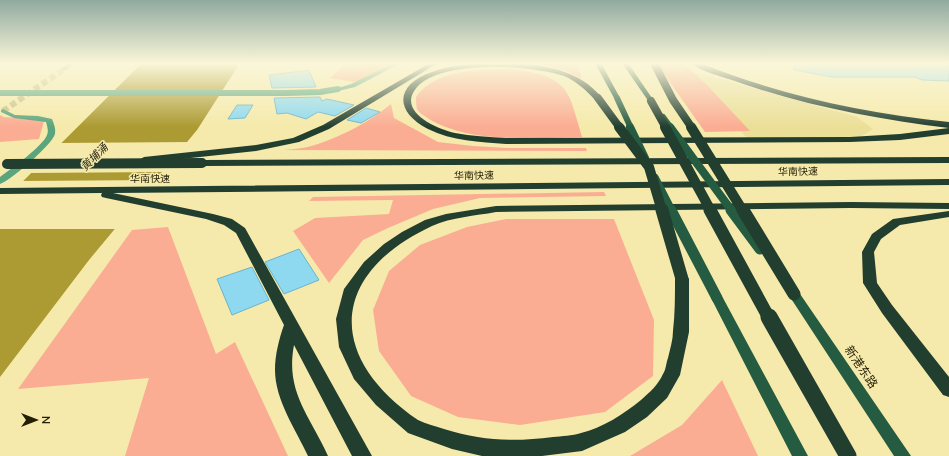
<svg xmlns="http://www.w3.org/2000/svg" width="949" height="456" viewBox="0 0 949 456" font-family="Lato,'Noto Sans SC',sans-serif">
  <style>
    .built { fill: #ebdf98 }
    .green { fill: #faad93 }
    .water { fill: #ac9a32 }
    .pier { fill: #f5eaab }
    .building { fill: #8ed9f0; stroke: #69b4ca }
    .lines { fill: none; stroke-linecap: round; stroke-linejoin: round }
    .tertiary-tunnel { stroke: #cbc18a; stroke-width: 6; stroke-dasharray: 6 3.5; stroke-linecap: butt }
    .minor { fill: #5aa57e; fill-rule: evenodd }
    .tertiary { fill: #5aa57e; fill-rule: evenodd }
    .primary { fill: #255b40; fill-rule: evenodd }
    .motorway { fill: #223e2f; fill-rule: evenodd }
    .minor-bridge { stroke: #5aa57e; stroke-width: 6 }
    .primary-bridge-far2 { stroke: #255b40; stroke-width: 6 }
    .primary-bridge-far1 { stroke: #255b40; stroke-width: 8 }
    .primary-bridge { stroke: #255b40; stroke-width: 11 }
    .motorway-bridge-far3 { stroke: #223e2f; stroke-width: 8 }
    .motorway-bridge-far2 { stroke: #223e2f; stroke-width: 10 }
    .motorway-bridge-far1 { stroke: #223e2f; stroke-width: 13 }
    .motorway-bridge { stroke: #223e2f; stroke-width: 17 }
    .labels { text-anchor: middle; stroke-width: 3; stroke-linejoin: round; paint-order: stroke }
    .street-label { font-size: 10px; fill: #231f06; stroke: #f5eaab }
    .water-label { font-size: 11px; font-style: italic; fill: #322e18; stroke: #f5eaab }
    .near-street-label { font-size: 12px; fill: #231f06; stroke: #f5eaab }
  </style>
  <rect width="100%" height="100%" fill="#f5eaab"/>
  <path class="built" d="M684,69L857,117L873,129L860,137L747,138Z"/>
  <path class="green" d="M354,63H394L355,82L330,78L343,66Z
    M532,63H576L582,79L565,70Z
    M653,63H683L706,84L750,131L705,132L657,64Z
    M509,69C528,71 556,74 567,93C573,102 578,125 582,137C534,138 471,144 429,119C425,116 419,113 417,109C416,105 416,100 416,97C436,69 477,70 509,69Z
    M391,104L394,118L438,142L473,146L507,148H586L587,151L284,150C295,149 307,148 318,144C344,135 369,122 391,104Z
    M0,115L4,117L35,119L44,121L39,139L0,142Z
    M604,192L606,196L480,198L433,209L388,228L363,240L329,283L293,231L315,218L389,214L393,200L309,201L313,197Z
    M506,219H614L654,320L653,376L605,412L520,425L458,417L411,396L379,351L373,310L389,271L420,245L467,227Z
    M168,227L216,354L235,342L288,456H125L149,378L18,389L132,230Z
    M722,380L758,456H630L682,425Z"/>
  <path class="water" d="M142,63H236L238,66L197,130L89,260L0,377V204Z"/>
  <path class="pier" d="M189,142L165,172L28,173L59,143Z
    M158,180L118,229H0V201L20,181Z"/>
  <path class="building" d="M795,63H949V81L922,80L914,77H832L794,70Z
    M309,70L316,87L272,88L269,75Z
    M320,97L322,101L327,99L354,105L335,116L318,112L306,119L287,113L277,114L274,98Z
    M237,105H253L245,118L228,119Z
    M366,108L380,112L361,123L347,120Z
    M299,249L319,280L284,294L265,262Z
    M252,267L269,300L232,315L217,279Z"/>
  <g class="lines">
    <path class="tertiary-tunnel" d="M3,111L64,69"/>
    <path class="minor" d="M394,63H401L355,87L338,91L335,89L351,84Z"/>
    <path class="tertiary" d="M69,63H76L66,70H62V68Z
      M3,109L15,115L38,116L52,119C54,124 56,129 55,134C52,145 10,181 0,184V177C11,169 43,146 47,135C49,131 47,126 46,122L14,118L1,112V110Z"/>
    <path class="primary" d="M595,63H601L620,98L619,99L614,98Z
      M622,63H628L654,101L653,102H649Z
      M794,290L798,291L911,456H894L790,297L788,294L790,291Z
      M717,294L721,295L723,298L808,456H792L711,298L713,295Z"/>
    <path class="motorway" d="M430,63H438L329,129L299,142L256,151L144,163L139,160L144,157L256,145L293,138L323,125Z
      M481,63C522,63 574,62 602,98L601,100H595C586,90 576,81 564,76C532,65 445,60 419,85C394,110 434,128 455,133C471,136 489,137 506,138L850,137L900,134L949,128V134L900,140L850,142L506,144C480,142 452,141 428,129C393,111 396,84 432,72C448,66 464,65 481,63Z
      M691,63H700C780,95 863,113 949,122V128C874,119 801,105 729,79C719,76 698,70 691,63Z
      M949,157V163L202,166L197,163L202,160Z
      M949,179V185L113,193L213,214L232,219L245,228L372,456H352L294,345C285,392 310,416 328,456H308C296,430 275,400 275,370C275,355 279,339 284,325L236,233L224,225L206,219L106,198L102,197L101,195L102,193L0,194V188Z
      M851,202L949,203V209L851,208L496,212C475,216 452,217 432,226C329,274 326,357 418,420C426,424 436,426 444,429C482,441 514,442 553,437C562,436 572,436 581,433C602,428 624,414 641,400C650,392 658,385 663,374C666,370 666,363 668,358C670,349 673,340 673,331C675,314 675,296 675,279L677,276L682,274L687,276L689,279V332L680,375L667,398L647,417L625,432L582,451L542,456H482L452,449L408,433L376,405L354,379L339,347L336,319L344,289L364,262L384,244L402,232L425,220L446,214L496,206Z
      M949,211V217L900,225L881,239L874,252L877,283L892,305L949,377V397L943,395L882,313L863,283L862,252L872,234L893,219Z"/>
    <path class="minor-bridge" d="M0,93H286L320,92L338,89"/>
    <path class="primary-bridge-far2" d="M617,98L631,128
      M663,117L671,128"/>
    <path class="primary-bridge-far1" d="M630,127L645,158
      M670,127L732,211
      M655,178L672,211"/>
    <path class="primary-bridge" d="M671,210L717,298
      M731,210L760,249"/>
    <path class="motorway-bridge-far3" d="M654,63L673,100L692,128
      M598,98L620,128
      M651,101L666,128"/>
    <path class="motorway-bridge-far2" d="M619,127L649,167L662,211
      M665,127L711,211
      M691,127L743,211
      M7,164L202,163"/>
    <path class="motorway-bridge-far1" d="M662,210L682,279
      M710,210L769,318
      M743,210L794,294"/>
    <path class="motorway-bridge" d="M769,317L848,456"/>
  </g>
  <linearGradient id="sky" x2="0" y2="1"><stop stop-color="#90aa9f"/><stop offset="0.5" stop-color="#faf6d9"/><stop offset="1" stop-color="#faf6d9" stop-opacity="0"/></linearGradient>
  <rect width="949" height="127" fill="url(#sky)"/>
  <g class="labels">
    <g class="street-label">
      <text transform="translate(798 171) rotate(-1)" y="4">华南快速</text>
      <text transform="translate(474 175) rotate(-1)" y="4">华南快速</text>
      <text x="150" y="182">华南快速</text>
    </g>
    <g class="water-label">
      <text transform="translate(94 157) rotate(-45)" y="4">黄埔涌</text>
    </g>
    <g class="near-street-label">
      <text transform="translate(861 367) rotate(56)" y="4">新港东路</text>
    </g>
  </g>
  <g transform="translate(36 420) rotate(90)" stroke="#f5eaab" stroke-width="3" paint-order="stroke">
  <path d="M0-3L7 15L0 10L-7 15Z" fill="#231f06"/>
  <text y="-6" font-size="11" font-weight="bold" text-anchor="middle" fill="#231f06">N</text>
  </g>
</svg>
